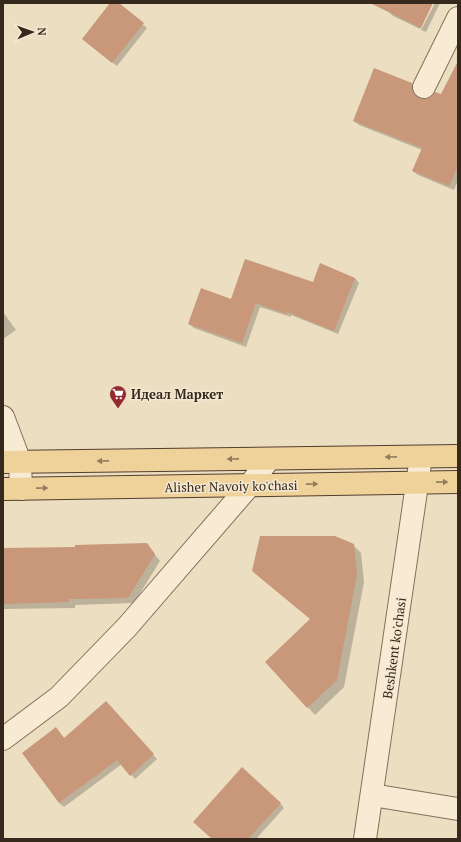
<svg xmlns="http://www.w3.org/2000/svg" width="461" height="842" viewBox="0 0 461 842" font-family="'PT Serif',serif">
  <style>
    .shadow { fill: #0003 }
    .building { fill: #c99779 }
    .lines { fill: none; stroke-linecap: round; stroke-linejoin: round }
    .minor-casing { stroke: #856f5a; stroke-width: 24 }
    .major-casing { stroke: #533e2e; stroke-width: 24 }
    .minor { stroke: #f7ebd4; stroke-width: 22 }
    .major { stroke: #efd19a; stroke-width: 22 }
    .oneway { fill: #927c5c }
    .labels { text-anchor: middle; stroke-width: 3; stroke-linejoin: round; paint-order: stroke }
    .poi-label { font-size: 13px; font-weight: bold; fill: #35281d; stroke: #f4e8d1; text-anchor: start }
    .street-label { font-size: 13px; fill: #35281d; stroke: #f4e8d1 }
  </style>
  <rect width="100%" height="100%" fill="#ecdec1"/>
  <path class="shadow" d="M111,3H117L147,28L117,66L87,43Z
    M392,3H432L420,29L393,16L388,11Z
    M435,3H440L426,32L421,30Z
    M458,63V180L454,190L418,175L413,171L422,150L359,125L354,121L412,84L416,88L417,98L425,100L441,96Z
    M355,278L359,283L338,334L291,315V317L260,307L246,347L194,328L189,324L231,300L313,284Z
    M3,312L16,330L3,339Z
    M146,544L160,561L134,603L75,605V608L3,609V549L76,548Z
    M353,545L361,553L364,582L344,687L315,715L266,662L311,620Z
    M111,707L157,759L135,779L122,764L64,807L59,803L56,729L65,739Z
    M280,803L284,808L256,839H213Z"/>
  <path class="building" d="M110,3H119L144,23L112,63L82,39Z
    M370,3H433L421,28Z
    M458,61V166L449,186L412,171L422,148L353,121L374,68L412,83V88L414,94L419,98L425,99L431,97L435,92L441,94Z
    M245,259L313,282L320,263L355,278L334,331L287,312L286,314L256,303L242,343L188,324L201,288L231,299Z
    M260,536H335L354,544L357,574L337,680L307,708L265,662L310,619L252,571Z
    M147,543L155,554L128,598L69,599V602L3,604V548L75,547V545Z
    M106,701L154,754L130,776L117,760L59,803L22,753L56,727L64,738Z
    M242,767L281,803L248,839H212L193,822Z"/>
  <g class="lines">
    <g class="minor-casing">
      <path id="minor" d="M424,87L458,18
        M3,417L20,462L21,489
        M3,739L59,697L127,627L249,486L269,459
        M372,795L458,809
        M365,839L421,457"/>
    </g>
    <g class="major-casing">
      <path id="major" d="M3,462L458,456
        M3,489L458,482"/>
    </g>
    <use href="#minor" class="minor"/>
    <use href="#major" class="major"/>
  </g>
  <defs><path id="oneway-solid" d="M-6-.8H1V-3.2L6.5 0L1 3.2V.8H-6Z"/></defs>
  <g class="oneway">
    <use href="#oneway-solid" transform="translate(391 457) rotate(179)"/>
    <use href="#oneway-solid" transform="translate(233 459) rotate(179)"/>
    <use href="#oneway-solid" transform="translate(103 461) rotate(179)"/>
    <use href="#oneway-solid" transform="translate(442 482) rotate(-1)"/>
    <use href="#oneway-solid" transform="translate(312 484) rotate(-1)"/>
    <use href="#oneway-solid" transform="translate(42 488) rotate(-1)"/>
  </g>
  <defs>
    <g id="supermarket-pin" transform="scale(0.9)"><path d="M0 17L-7.5 6A9.5 9.5 0 1 1 7.5 6Z" fill="#922c31" stroke="#f4e8d1"/><path d="M-6-5.5h2.5l.6 2H6L4.5 2H-2.5L-4.4-4H-6ZM-1.5 3.2a1.3 1.3 0 1 0 .1 0ZM3 3.2a1.3 1.3 0 1 0 .1 0Z" fill="#fff"/></g>
  </defs>
  <g fill-rule="evenodd">
    <use href="#supermarket-pin" x="118" y="394"/>
  </g>
  <g class="labels">
    <g class="poi-label">
      <text x="131" y="399">Идеал Маркет</text>
    </g>
    <g class="street-label">
      <text transform="translate(231 486) rotate(-1)" y="5">Alisher Navoiy ko'chasi</text>
      <text transform="translate(394 648) rotate(-82)" y="5">Beshkent ko'chasi</text>
    </g>
  </g>
  <rect width="461" height="842" fill="none" stroke="#35281d" stroke-width="8"/>
  <g transform="translate(32 32) rotate(88)" stroke="#f4e8d1" stroke-width="3" paint-order="stroke">
  <path d="M0-3L7 15L0 10L-7 15Z" fill="#35281d"/>
  <text y="-6" font-size="11" font-weight="bold" text-anchor="middle" fill="#35281d">N</text>
  </g>
</svg>
